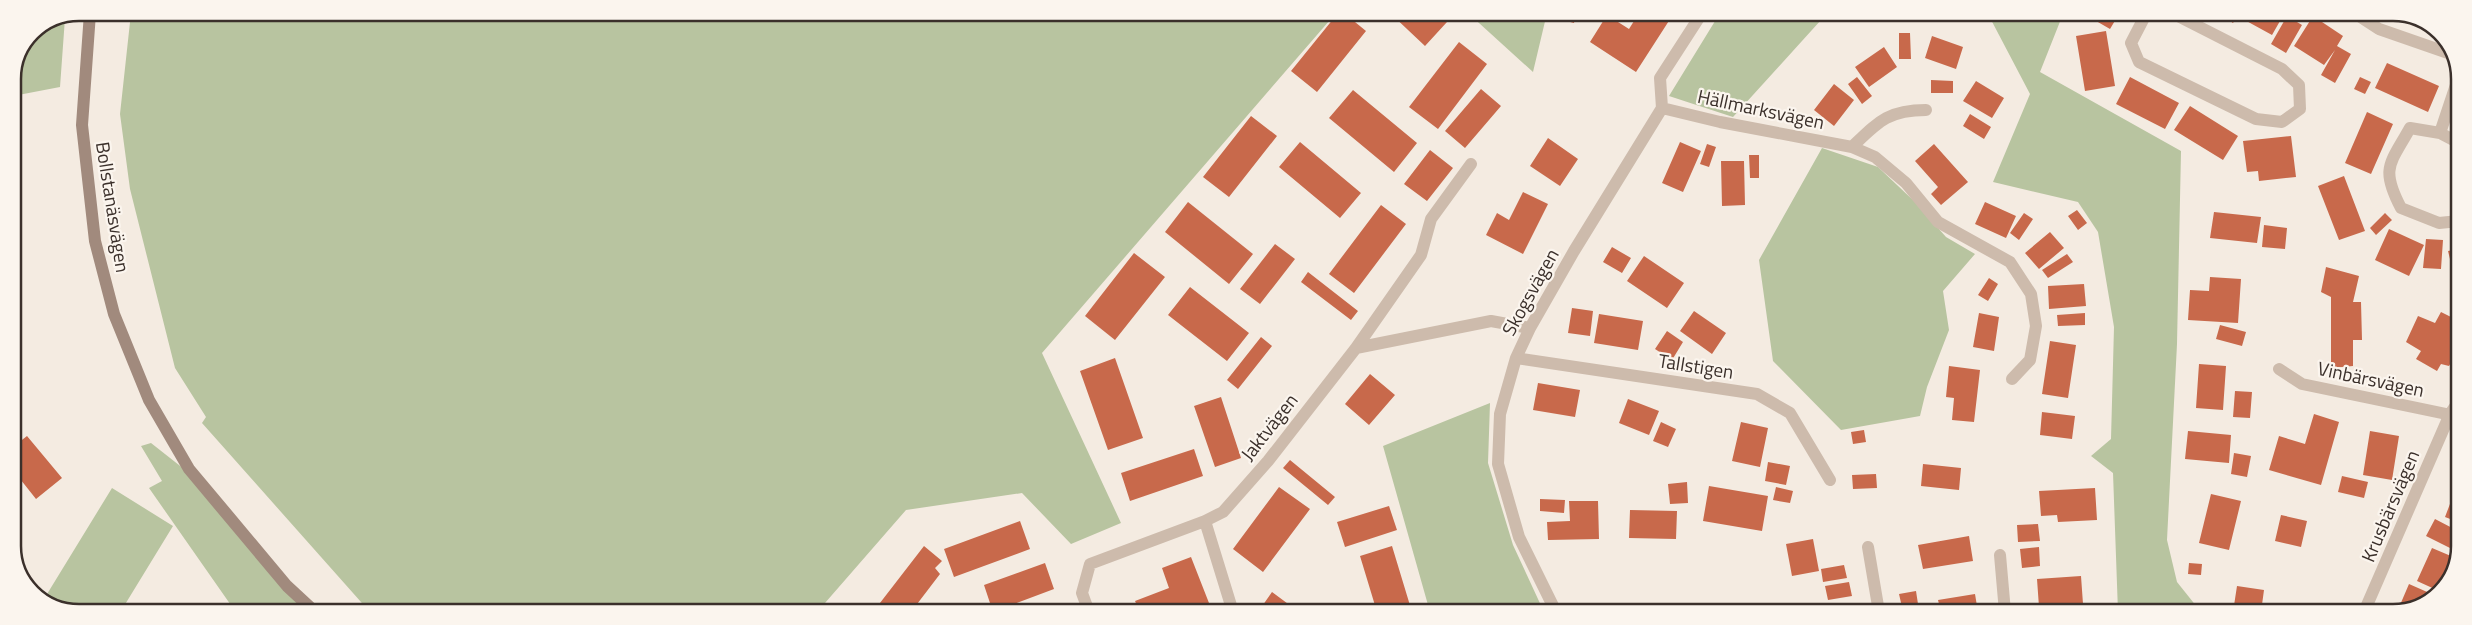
<svg xmlns="http://www.w3.org/2000/svg" width="2472" height="625" viewBox="0 0 2472 625" font-family="'Titillium Web',sans-serif">
  <style>
    .green { fill: #b8c4a0 }
    .building { fill: #c8694b }
    .lines { fill: none; stroke-linecap: round; stroke-linejoin: round }
    .street { stroke: #cdbbac; stroke-width: 12 }
    .secondary { stroke: #a18a7d; stroke-width: 12 }
    .labels { text-anchor: middle; stroke-width: 4.5; stroke-linejoin: round; paint-order: stroke }
    .street-label { font-size: 19px; fill: #3b302b; stroke: #fbf5ee }
    .rim { fill: none; stroke: #3b302b; stroke-width: 2.5 }
  </style>
  <rect width="100%" height="100%" fill="#f4ebe1"/>
  <path class="green" d="M131,13H1336L1042,353L1121,523L1071,544L1022,493L906,510L825,603L826,612L369,611L202,423L206,417L175,368L130,189L120,114Z
    M1468,13H1547L1533,72Z
    M1720,13L1839,14L1821,20L1733,117L1669,96Z
    M1988,14H2063L2040,72L2181,151L2177,344L2167,540L2177,582L2201,612H2118L2113,473L2091,456L2111,439L2114,327L2098,232L2078,202L1993,182L2030,94Z
    M65,18L60,87L13,96V79L32,32Z
    M1822,148L1878,167L1915,202L1946,237L1975,254L1943,291L1949,330L1927,387L1920,416L1841,430L1773,361L1759,260Z
    M1490,403L1488,463L1513,545L1544,612H1430L1383,446Z
    M151,443L184,469L306,611H235L149,488L162,481L141,446Z
    M112,488L173,526L121,611H66L44,599Z"/>
  <path class="building" d="M1338,13H1344L1366,31L1317,92L1291,71Z
    M1390,13H1438L1447,22L1425,46Z
    M1552,13H1576L1574,23L1551,17Z
    M1639,13H1674L1636,72L1590,42L1607,15L1629,29Z
    M2084,14H2119L2110,29Z
    M2220,14H2239L2233,23Z
    M2243,14H2284L2272,35L2241,18Z
    M2287,16L2302,25L2286,53L2271,44Z
    M2313,16L2343,36L2337,46L2351,54L2335,83L2321,75L2335,50L2324,65L2294,46Z
    M2106,31L2115,86L2085,91L2076,36Z
    M1899,33H1910L1911,59H1899Z
    M1932,36L1963,47L1956,69L1925,58Z
    M1459,42L1487,64L1438,129L1409,107Z
    M1884,47L1897,67L1869,87L1855,67Z
    M2387,63L2439,86L2428,112L2375,88Z
    M1857,77L1872,96L1862,104L1848,84Z
    M2130,77L2179,103L2165,129L2116,104Z
    M2360,77L2371,82L2365,94L2354,89Z
    M1931,80L1953,81V93H1931Z
    M1976,81L2004,98L1992,118L1963,101Z
    M1834,84L1854,100L1834,126L1814,110Z
    M1481,89L1501,106L1465,148L1445,131Z
    M1353,90L1417,143L1394,172L1329,118Z
    M2459,97V117L2451,113Z
    M2190,106L2238,136L2223,160L2174,130Z
    M2367,112L2393,124L2371,174L2345,163Z
    M1970,114L1991,127L1984,139L1963,126Z
    M1251,116L1277,136L1229,197L1203,177Z
    M2291,136L2296,177L2259,181L2258,171L2247,172L2243,141Z
    M1548,138L1578,159L1560,186L1530,166Z
    M1300,142L1361,193L1340,218L1279,167Z
    M1680,142L1701,151L1683,192L1662,183Z
    M1707,144L1716,147L1709,167L1700,164Z
    M1934,144L1968,182L1941,205L1931,194L1938,187L1915,161Z
    M1430,150L1453,168L1427,201L1404,184Z
    M1749,155H1759V178H1750Z
    M1721,161H1744L1745,205L1722,206Z
    M2344,176L2365,231L2339,240L2318,186Z
    M1523,192L1548,204L1523,254L1486,235L1497,213L1509,220Z
    M1188,202L1253,254L1229,284L1165,232Z
    M1985,202L2016,216L2006,238L1975,224Z
    M1381,205L1406,224L1354,293L1329,274Z
    M2077,210L2087,223L2078,230L2068,216Z
    M2214,212L2261,217L2257,243L2210,238Z
    M2024,213L2033,219L2019,240L2010,233Z
    M2385,213L2392,220L2376,235L2370,228Z
    M2264,225L2287,228L2285,249L2262,247Z
    M2389,229L2424,245L2409,276L2375,260Z
    M2050,232L2064,248L2039,269L2025,253Z
    M2426,239L2443,240L2441,269L2423,268Z
    M1275,244L1295,259L1260,304L1240,289Z
    M1612,247L1631,258L1622,273L1603,262Z
    M2459,249V286L2457,287L2448,251Z
    M1134,253L1165,277L1115,340L1085,316Z
    M2067,254L2073,262L2048,278L2042,270Z
    M1644,256L1684,283L1667,308L1627,281Z
    M2326,267L2359,276L2353,302H2361L2362,340H2353V366L2331,368V297L2321,292Z
    M1308,272L1358,311L1351,320L1301,282Z
    M2210,277L2241,279L2238,323L2188,320L2190,290L2209,291Z
    M1989,278L1998,284L1988,301L1978,295Z
    M2084,284L2086,306L2049,309L2048,286Z
    M1190,287L1249,333L1227,361L1168,315Z
    M1572,308L1593,311L1590,336L1568,333Z
    M1694,311L1726,333L1712,354L1680,331Z
    M2441,312L2459,321V349L2449,366L2441,364L2437,371L2416,359L2421,351L2406,342L2418,316L2435,323Z
    M1979,313L1999,317L1994,351L1973,347Z
    M2085,313V325L2058,326L2057,315Z
    M1599,314L1643,321L1638,350L1594,343Z
    M2220,325L2246,332L2242,346L2216,339Z
    M1667,331L1683,342L1672,360L1655,349Z
    M1261,337L1272,346L1238,389L1227,380Z
    M2050,341L2076,345L2068,398L2042,394Z
    M1115,358L1143,438L1108,450L1080,371Z
    M2199,364L2226,366L2223,410L2196,408Z
    M1949,366L1980,370L1974,422L1952,420L1954,398L1946,397Z
    M1370,374L1395,395L1369,425L1345,404Z
    M1538,383L1580,390L1575,417L1533,410Z
    M2235,391L2252,392L2250,418L2233,417Z
    M1221,397L1241,458L1215,467L1194,406Z
    M1628,399L1659,411L1649,435L1619,423Z
    M2042,412L2075,416L2072,439L2040,435Z
    M2314,414L2339,422L2321,485L2269,470L2279,436L2305,444Z
    M1661,422L1676,429L1668,447L1653,441Z
    M1741,422L1768,428L1760,467L1732,461Z
    M1864,430L1866,442L1853,444L1851,432Z
    M2188,431L2231,435L2229,463L2185,459Z
    M2370,431L2399,436L2392,480L2363,475Z
    M27,436L62,478L36,499L13,470V447Z
    M1194,449L1203,476L1130,501L1121,473Z
    M2234,453L2251,456L2247,477L2231,474Z
    M1290,460L1335,497L1328,505L1283,468Z
    M1768,462L1790,466L1786,485L1765,481Z
    M1923,464L1961,468L1959,490L1921,486Z
    M1876,474L1877,488L1853,489L1852,475Z
    M2342,476L2368,482L2364,498L2338,492Z
    M1687,482L1688,503L1670,504L1668,484Z
    M2458,483V522L2445,517Z
    M1709,486L1768,496L1762,531L1703,521Z
    M1279,487L1310,509L1263,572L1233,549Z
    M1776,487L1793,491L1790,503L1773,500Z
    M2095,488L2097,520L2058,522L2057,515L2041,516L2039,491Z
    M2211,494L2241,501L2229,550L2199,543Z
    M1540,499L1565,500L1564,513L1540,511Z
    M1569,501H1598L1599,539L1548,540L1547,522L1570,521Z
    M1389,506L1397,530L1345,547L1337,522Z
    M1630,510L1677,511L1676,539L1629,538Z
    M2281,515L2307,521L2301,547L2275,541Z
    M2435,519L2458,531V541L2454,550L2426,536Z
    M1020,521L1030,549L954,577L944,549Z
    M2038,524L2040,541L2018,542L2017,525Z
    M1969,536L1973,561L1923,569L1918,545Z
    M1813,539L1819,571L1792,576L1786,544Z
    M924,546L942,561L935,568L940,574L911,612H873Z
    M1392,546L1412,612H1377L1360,556Z
    M2039,547L2040,566L2022,568L2020,549Z
    M2432,548L2458,559L2439,591L2417,581Z
    M1191,557L1209,603L1205,612H1140L1135,601L1169,588L1162,568Z
    M1045,563L1054,589L993,612L984,585Z
    M2189,563L2202,564L2201,575L2188,574Z
    M1844,565L1847,578L1823,582L1821,569Z
    M2081,576L2083,604L2039,607L2037,579Z
    M1849,582L1852,596L1828,600L1825,586Z
    M2409,584L2434,595V597L2406,608L2400,605Z
    M2237,586L2264,590L2261,612H2233Z
    M1916,591L1918,604L1902,607L1899,594Z
    M1272,592L1299,612H1258Z
    M1975,594L1978,612H1926L1925,610L1940,608L1938,600Z
    M1837,606L1838,612H1811L1810,609Z
    M2310,606L2321,612H2306Z"/>
  <g class="lines">
    <path class="street" d="M2146,14L2131,43L2139,62L2256,119L2282,122L2300,109L2299,85L2282,69L2174,14
      M2356,14L2379,29L2451,54
      M1662,108L1720,122L1852,147L1875,157L1906,183L1938,222L2010,262L2031,294L2036,326L2030,360L2012,379
      M2440,133L2459,76
      M1852,147C1878,122 1888,110 1926,110
      M2459,221L2439,223L2401,208C2380,168 2390,164 2410,128L2440,133L2459,143
      M1356,348L1421,255L1431,219L1471,164
      M1516,358L1757,394L1790,413L1830,480
      M2279,369L2302,384L2456,416
      M1205,521L1233,612
      M1868,547L1879,612
      M2000,555L2005,612
      M1089,612L1082,593L1090,564L1205,521L1223,512L1268,461L1356,348L1491,321L1530,328
      M1556,612L1519,537L1498,464L1500,414L1516,358L1530,328L1574,251L1662,108L1660,78L1702,13
      M2364,612L2450,414L2459,401"/>
    <path class="secondary" d="M90,13L82,125L95,241L114,314L149,400L189,469L287,586L314,611"/>
  </g>
  <g class="labels">
    <g class="street-label">
      <text transform="translate(1761 109) rotate(12)" y="7">Hällmarksvägen</text>
      <text transform="translate(113 207) rotate(81)" y="7">Bollstanäsvägen</text>
      <text transform="translate(1530 292) rotate(-61)" y="7">Skogsvägen</text>
      <text transform="translate(1696 366) rotate(9)" y="7">Tallstigen</text>
      <text transform="translate(2371 379) rotate(12)" y="7">Vinbärsvägen</text>
      <text transform="translate(1269 427) rotate(-52)" y="7">Jaktvägen</text>
      <text transform="translate(2390 506) rotate(-67)" y="7">Krusbärsvägen</text>
    </g>
  </g>
  <path d="M0 0H2472V625H0ZM79 21H2393A58 58 0 0 1 2451 79V546A58 58 0 0 1 2393 604H79A58 58 0 0 1 21 546V79A58 58 0 0 1 79 21Z" fill="#fbf5ee" fill-rule="evenodd"/>
  <path class="rim" d="M79 21H2393A58 58 0 0 1 2451 79V546A58 58 0 0 1 2393 604H79A58 58 0 0 1 21 546V79A58 58 0 0 1 79 21Z"/>
</svg>
